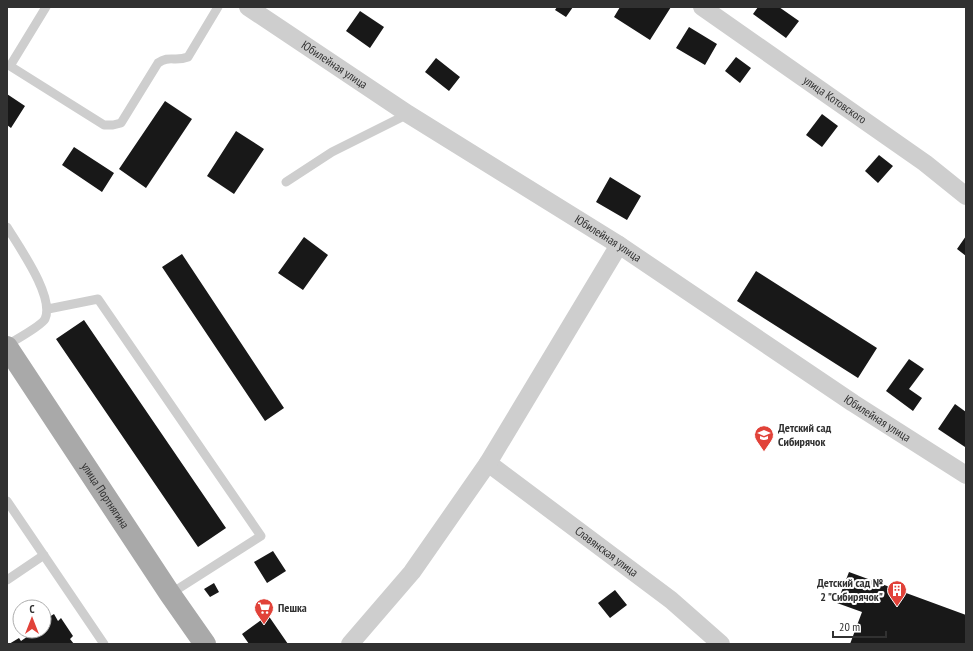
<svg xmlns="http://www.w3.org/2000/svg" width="973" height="651" viewBox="0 0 973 651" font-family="'PT Sans Narrow',sans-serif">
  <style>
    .building { fill: #181818 }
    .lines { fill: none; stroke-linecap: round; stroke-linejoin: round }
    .lane { stroke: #cecece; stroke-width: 9 }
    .street { stroke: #cecece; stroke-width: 18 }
    .primary { stroke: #a9a9a9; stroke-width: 22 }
    .labels { text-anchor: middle; stroke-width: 4; stroke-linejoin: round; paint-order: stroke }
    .street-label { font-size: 12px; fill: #313131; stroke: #fff }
    .poi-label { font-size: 12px; font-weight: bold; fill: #313131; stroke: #fff; text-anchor: start }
  </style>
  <rect width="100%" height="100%" fill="#fff"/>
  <path class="building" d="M557,7H573L566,17L555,10Z
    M620,7H671L650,40L614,17Z
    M758,7H779L799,21L786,38L753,14Z
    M360,11L384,27L370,48L346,31Z
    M689,27L717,44L705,65L676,48Z
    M736,57L751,68L740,83L725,71Z
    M436,58L460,77L449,91L425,72Z
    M7,94L25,106L11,128L7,125Z
    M165,101L192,119L146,188L119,169Z
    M822,114L838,126L822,147L806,135Z
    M236,131L264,149L234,194L207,176Z
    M74,147L114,173L102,192L62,165Z
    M879,155L893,166L878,183L865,171Z
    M610,177L641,196L627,220L596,202Z
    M966,236V256L957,249Z
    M304,237L328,255L303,290L278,273Z
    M182,254L284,408L265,421L162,267Z
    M756,271L877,348L858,378L737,301Z
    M84,320L226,528L198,547L56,339Z
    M909,359L924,369L909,389L922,398L913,411L886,391Z
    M955,404L966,412V444L965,447L938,429Z
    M273,551L286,571L267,583L254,562Z
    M849,572L966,615V644L946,643V644H850L862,612L837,603Z
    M214,583L219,592L210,597L204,589Z
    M615,590L627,605L610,618L598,603Z
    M54,614L58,621L61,618L73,636L70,639L74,644H9L19,638L21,641L31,634L29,631H44V620Z
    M268,615L288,644H249L242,634Z"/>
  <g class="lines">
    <path class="lane" d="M46,7L10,66L104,125H113L121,123L158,63C169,55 175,62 188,57L218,7
      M286,182L332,152L408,114
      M7,227C19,247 55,297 45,319C42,325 14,341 7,345
      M48,309L98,299L261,536L170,594
      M7,501L104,644
      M7,580L44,555"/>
    <g class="street">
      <path id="s1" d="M248,7L408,114L619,245L853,403L966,475"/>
      <path id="s2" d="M702,7L925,163L966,196"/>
      <path id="s3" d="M488,463L671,600L721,644"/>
      <path d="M350,644L412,572L488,463L619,245"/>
    </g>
    <path class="primary" id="s4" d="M7,347L170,594L205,644"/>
  </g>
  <defs>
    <g id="school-pin" transform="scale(1)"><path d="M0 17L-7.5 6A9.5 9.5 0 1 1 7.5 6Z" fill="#e14239" stroke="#fff"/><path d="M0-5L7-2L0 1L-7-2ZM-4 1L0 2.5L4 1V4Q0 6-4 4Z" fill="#fff"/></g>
    <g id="building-pin" transform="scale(1)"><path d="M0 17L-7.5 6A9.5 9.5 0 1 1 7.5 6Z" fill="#e14239" stroke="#fff"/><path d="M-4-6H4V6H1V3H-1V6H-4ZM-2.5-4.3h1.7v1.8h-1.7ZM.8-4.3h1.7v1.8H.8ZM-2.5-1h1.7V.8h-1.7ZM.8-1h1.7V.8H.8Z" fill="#fff"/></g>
    <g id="supermarket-pin" transform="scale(1)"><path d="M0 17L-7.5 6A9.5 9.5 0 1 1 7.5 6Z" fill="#e14239" stroke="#fff"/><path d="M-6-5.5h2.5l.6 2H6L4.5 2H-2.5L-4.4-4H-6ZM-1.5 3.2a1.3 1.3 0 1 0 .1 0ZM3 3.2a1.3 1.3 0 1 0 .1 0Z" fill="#fff"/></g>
  </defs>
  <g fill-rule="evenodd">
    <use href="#school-pin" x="764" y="435"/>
    <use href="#building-pin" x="897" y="590"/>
    <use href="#supermarket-pin" x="264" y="608"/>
  </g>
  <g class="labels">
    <g class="street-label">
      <text dy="4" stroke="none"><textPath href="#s1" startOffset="104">Юбилейная улица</textPath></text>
      <text dy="4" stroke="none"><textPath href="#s2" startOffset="162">улица Котовского</textPath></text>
      <text dy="4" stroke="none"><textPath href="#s1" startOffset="428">Юбилейная улица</textPath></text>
      <text dy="4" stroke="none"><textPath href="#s1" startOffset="752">Юбилейная улица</textPath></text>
      <text dy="4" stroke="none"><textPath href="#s4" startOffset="178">улица Портнягина</textPath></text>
      <text dy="4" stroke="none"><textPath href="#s3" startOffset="148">Славянская улица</textPath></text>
    </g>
    <g class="poi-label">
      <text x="778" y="432">Детский сад<tspan x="778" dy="14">Сибирячок</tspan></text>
      <text x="883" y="587" text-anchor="end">Детский сад №<tspan x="883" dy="14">2 "Сибирячок"</tspan></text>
      <text x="278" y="612">Пешка</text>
    </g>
  </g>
  <rect width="973" height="651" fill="none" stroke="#313131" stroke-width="16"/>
  <g transform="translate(32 619)"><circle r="19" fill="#ffffff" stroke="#adadad"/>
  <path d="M0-3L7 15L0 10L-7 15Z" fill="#e14239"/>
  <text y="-6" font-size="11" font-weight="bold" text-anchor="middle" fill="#313131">С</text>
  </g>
  <path d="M833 631v6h53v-6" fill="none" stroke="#313131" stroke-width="2"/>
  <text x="839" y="631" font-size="12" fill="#313131" stroke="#ffffff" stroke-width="3" paint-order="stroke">20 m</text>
</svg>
